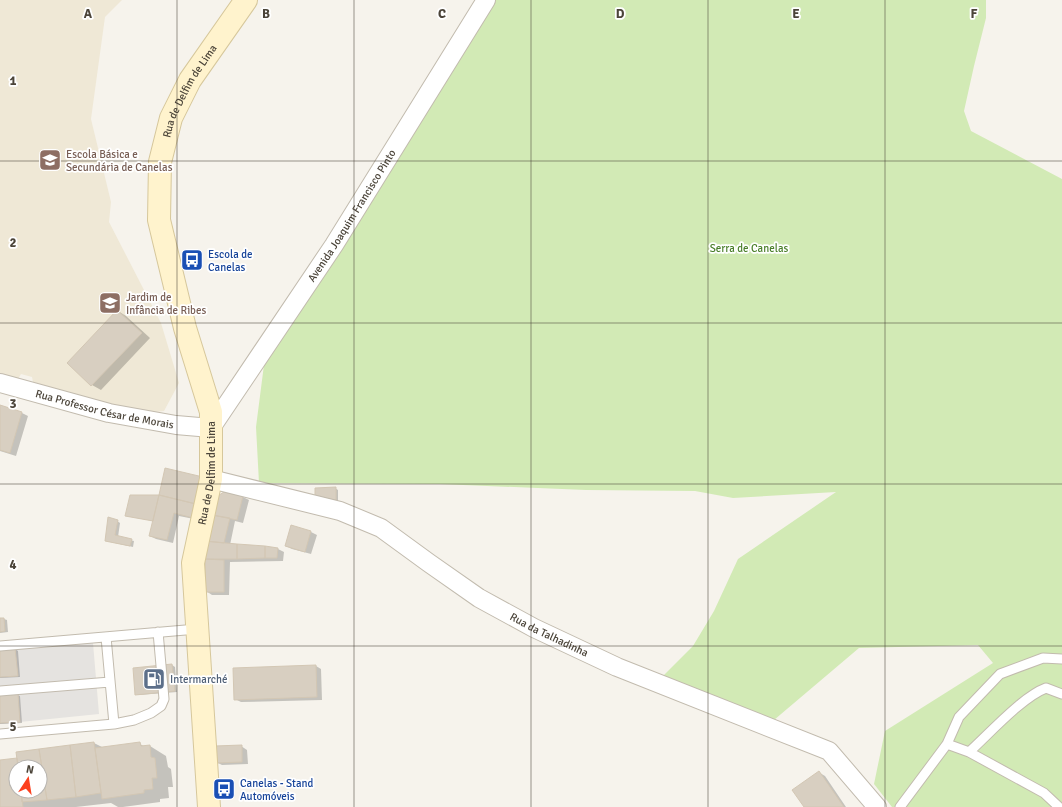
<svg xmlns="http://www.w3.org/2000/svg" width="1062" height="807" viewBox="0 0 1062 807" font-family="Signika,sans-serif">
  <style>
    .education { fill: #efe8d6 }
    .green { fill: #d2eab5 }
    .parking { fill: #e5e3e0 }
    .shadow { fill: #0003; fill-rule: evenodd }
    .building { fill: #d8cfc1; stroke: #d3c7b4 }
    .lines { fill: none; stroke-linecap: round; stroke-linejoin: round }
    .lane-casing { stroke: #c2bbae; stroke-width: 11 }
    .street-casing { stroke: #c2bbae; stroke-width: 20 }
    .secondary-casing { stroke: #d6c79b; stroke-width: 24 }
    .lane { stroke: #fff; stroke-width: 9 }
    .street { stroke: #fff; stroke-width: 18 }
    .secondary { stroke: #fff3cd; stroke-width: 22 }
    .grid { fill: none; stroke: #4b4439; stroke-width: 1; stroke-opacity: 0.55 }
    .labels { text-anchor: middle; stroke-width: 3.5; stroke-linejoin: round; paint-order: stroke }
    .street-label { font-size: 11px; fill: #4b4439; stroke: #fff }
    .education-label { font-size: 11px; fill: #785e54; stroke: #fff; text-anchor: start }
    .park-label { font-size: 11px; fill: #4a7f2a; stroke: #fff }
    .transit-label { font-size: 11px; fill: #164399; stroke: #fff; text-anchor: start }
    .service-label { font-size: 11px; fill: #4e5e75; stroke: #fff; text-anchor: start }
    .grid-label { font-size: 13px; text-anchor: middle; font-weight: bold; fill: #4b4439; stroke: #fff; stroke-width: 3.5; stroke-linejoin: round; paint-order: stroke }
  </style>
  <rect width="100%" height="100%" fill="#f6f3ec"/>
  <path class="education" d="M0,0H122L105,17L91,119L111,202L109,222L161,323L179,383L164,411L138,414L33,382L32,377L21,374L18,379L0,374Z"/>
  <path class="green" d="M491,0H986V18L974,66L964,111L971,131L1062,179V807H892L874,784L885,731L993,663L978,645L859,648L774,720L662,677L693,646L714,611L738,559L836,492L733,498L695,491L586,490L440,484L259,483L256,427L265,357Z"/>
  <path class="parking" d="M93,643L99,714L0,724V649Z"/>
  <path class="shadow" d="M118,311L126,316L150,338L101,390L92,385L68,363Z
    M0,406L22,413L28,416L16,456L0,451Z
    M335,488L338,490V501H318Z
    M224,493L243,497L249,500L243,523L235,521L230,545L278,549L284,552L283,561L230,562L229,595H212L206,591V541Z
    M158,496L199,520L179,516L173,543L156,539L150,536L154,521L126,516Z
    M117,521L120,523L118,537L134,541L133,547L106,541Z
    M292,527L311,532L317,535L311,554L292,549L286,546Z
    M0,619H4L7,620L8,632L0,633Z
    M15,649L18,651L20,677L0,678V650Z
    M172,665L175,667L177,692L139,695L136,694L134,669Z
    M316,666L321,669L322,700L241,702L235,699Z
    M17,695L20,696L22,723L0,724V696Z
    M94,743L104,748L140,744L145,747L150,746L166,756L168,767L171,769L173,787H168L169,798L160,799V802L123,807H118L111,803L76,807H0V761L18,759L17,752ZM16,767H40V791H16Z
    M241,746L247,750L248,764L222,765L216,762Z
    M820,773L825,776L846,807H805Z"/>
  <path class="building" d="M117,310L142,333L91,386L67,363Z
    M0,405L22,412L10,453L0,450Z
    M165,468L203,477L196,504L159,495Z
    M336,487V500H315V488Z
    M224,492L243,496L237,520L212,515L216,497Z
    M130,495H159L153,521L125,516Z
    M159,495L196,504L193,518L174,513L167,540L149,536Z
    M212,515L230,518L224,543L205,541Z
    M108,517L118,520L115,535L132,539L130,546L105,541Z
    M291,525L311,531L305,552L285,546Z
    M205,541L237,544V559H205Z
    M237,544L265,546V558L237,559Z
    M265,546L278,548L277,558H265Z
    M205,559L224,560V592H205Z
    M0,618H4L5,631L0,632Z
    M15,648L18,676L0,677V649Z
    M172,664L175,691L135,695L133,668Z
    M316,665L317,697L234,700L233,668Z
    M18,694L20,722L0,723V695Z
    M94,742L101,793L76,797L70,745Z
    M140,742L141,746L150,745L151,757L155,758L157,778H152L153,789L144,790V793L102,799L95,748Z
    M70,745L76,797L47,800L39,749Z
    M242,745V762L216,763L215,746Z
    M39,749L47,800L22,802L21,791H40V767H18L16,752Z
    M17,758L18,767H16V791H21L23,807H0V760Z
    M819,771L844,807H804L792,790Z"/>
  <g class="lines">
    <g class="lane-casing">
      <path id="lane" d="M106,637L114,724
        M0,646L197,629
        M0,691L110,682
        M0,734L114,724L134,720L151,713L161,706L164,699L158,632
        M947,744L969,752L1044,793L1059,807
        M969,752C989,734 1022,697 1046,688L1062,694
        M900,807L947,744L959,717L1000,674L1043,658L1062,659"/>
    </g>
    <g class="street-casing">
      <g id="street">
        <path id="s1" d="M0,383L109,413L176,425L211,428L334,245L486,0"/>
        <path id="s2" d="M211,479L340,511L381,528L429,563L479,598L534,628L617,667L829,751L877,807"/>
      </g>
    </g>
    <g class="secondary-casing">
      <g id="secondary">
        <path id="s3" d="M209,807L193,563L211,479V412L185,328L159,220L160,162L171,118L190,80L246,0"/>
      </g>
    </g>
    <use href="#lane" class="lane"/>
    <use href="#street" class="street"/>
    <use href="#secondary" class="secondary"/>
  </g>
  <path class="grid" d="M177,0V807M354,0V807M531,0V807M708,0V807M885,0V807M0,161H1062M0,323H1062M0,484H1062M0,646H1062"/>
  <defs>
    <g id="school-square" transform="scale(1.15)"><rect x="-9" y="-9" width="18" height="18" rx="4" fill="#8d6e63" stroke="#fff"/><path d="M0-5L7-2L0 1L-7-2ZM-4 1L0 2.5L4 1V4Q0 6-4 4Z" fill="#fff"/></g>
    <g id="bus-square" transform="scale(1.15)"><rect x="-9" y="-9" width="18" height="18" rx="4" fill="#1a4fb4" stroke="#fff"/><path d="M-5-6H5V4H4V6H2V4H-2V6H-4V4H-5ZM-3.5-4V0h7V-4ZM-3.5 1.2v1.5H-2V1.2ZM2 1.2v1.5H3.5V1.2Z" fill="#fff"/></g>
    <g id="fuel-square" transform="scale(1.15)"><rect x="-9" y="-9" width="18" height="18" rx="4" fill="#5c6f8a" stroke="#fff"/><path d="M-5.5-6h7V0h2V4h1.3V-2.5L3-4.5l.8-.8L6-3V5H2.5V1h-1V6h-7ZM-4.2-4.7v3.2H.2V-4.7Z" fill="#fff"/></g>
  </defs>
  <g fill-rule="evenodd">
    <use href="#school-square" x="50" y="160"/>
    <use href="#bus-square" x="192" y="260"/>
    <use href="#school-square" x="110" y="303"/>
    <use href="#fuel-square" x="154" y="679"/>
    <use href="#bus-square" x="224" y="789"/>
  </g>
  <g class="labels">
    <g class="street-label">
      <text dy="4" stroke="none"><textPath href="#s3" startOffset="732">Rua de Delfim de Lima</textPath></text>
      <text dy="4" stroke="none"><textPath href="#s1" startOffset="471">Avenida Joaquim Francisco Pinto</textPath></text>
      <text dy="4" stroke="none"><textPath href="#s1" startOffset="108">Rua Professor César de Morais</textPath></text>
      <text dy="4" stroke="none"><textPath href="#s3" startOffset="336">Rua de Delfim de Lima</textPath></text>
      <text dy="4" stroke="none"><textPath href="#s2" startOffset="377">Rua da Talhadinha</textPath></text>
    </g>
    <g class="education-label">
      <text x="66" y="158">Escola Básica e<tspan x="66" dy="13">Secundária de Canelas</tspan></text>
      <text x="126" y="301">Jardim de<tspan x="126" dy="13">Infância de Ribes</tspan></text>
    </g>
    <g class="park-label">
      <text x="749" y="252">Serra de Canelas</text>
    </g>
    <g class="transit-label">
      <text x="208" y="258">Escola de<tspan x="208" dy="13">Canelas</tspan></text>
      <text x="240" y="787">Canelas - Stand<tspan x="240" dy="13">Automóveis</tspan></text>
    </g>
    <g class="service-label">
      <text x="170" y="683">Intermarché</text>
    </g>
  </g>
  <g class="grid-label">
    <text x="88" y="18">A</text>
    <text x="266" y="18">B</text>
    <text x="442" y="18">C</text>
    <text x="620" y="18">D</text>
    <text x="796" y="18">E</text>
    <text x="974" y="18">F</text>
    <text x="13" y="85">1</text>
    <text x="13" y="247">2</text>
    <text x="13" y="408">3</text>
    <text x="13" y="569">4</text>
    <text x="13" y="731">5</text>
  </g>
  <g transform="translate(28 779) rotate(12)"><circle r="19" fill="#ffffff" stroke="#b7b4b0"/>
  <path d="M0-3L7 15L0 10L-7 15Z" fill="#fc3f1d"/>
  <text y="-6" font-size="11" font-weight="bold" text-anchor="middle" fill="#4b4439">N</text>
  </g>
</svg>
